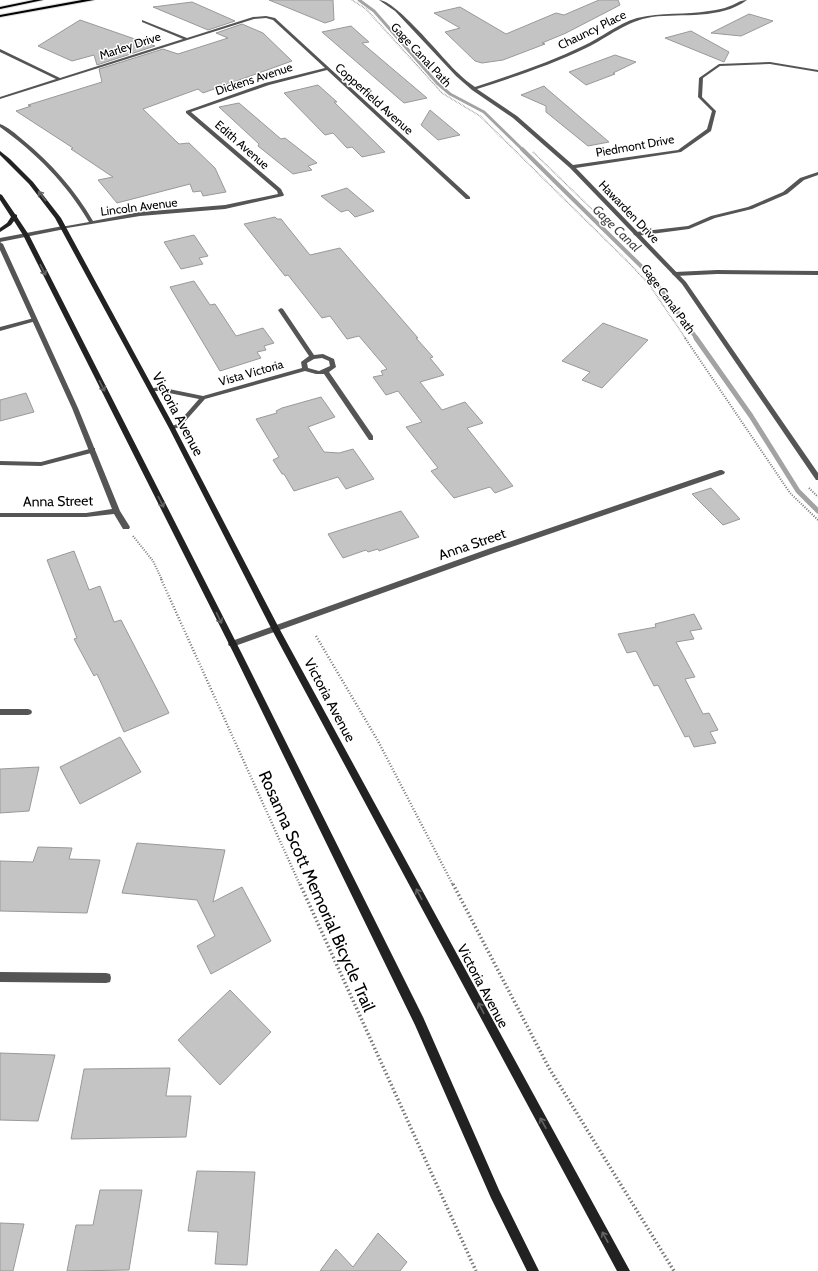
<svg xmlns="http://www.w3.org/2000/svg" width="818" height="1271" viewBox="0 0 818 1271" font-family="Cabin,sans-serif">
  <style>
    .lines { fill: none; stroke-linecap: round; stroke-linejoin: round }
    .stream-far2 { stroke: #a3a3a3; stroke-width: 3 }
    .stream-far1 { stroke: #a3a3a3; stroke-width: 4 }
    .stream { stroke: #a3a3a3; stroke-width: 5 }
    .building { fill: #c4c4c4; stroke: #999 }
    .primary-casing { stroke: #dbdbdb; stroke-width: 2 }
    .path-far3 { stroke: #777; stroke-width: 1.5; stroke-dasharray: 0.5 1; stroke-linecap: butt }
    .path-far2 { stroke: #777; stroke-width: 2; stroke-dasharray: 1 1.5; stroke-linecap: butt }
    .path-far1 { stroke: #777; stroke-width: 2.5; stroke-dasharray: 1 2; stroke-linecap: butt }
    .path { stroke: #777; stroke-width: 3.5; stroke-dasharray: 1.5 2.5; stroke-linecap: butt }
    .service { fill: #555; fill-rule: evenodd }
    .minor { fill: #555; fill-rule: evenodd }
    .tertiary { fill: #555; fill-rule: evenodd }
    .secondary { fill: #222; fill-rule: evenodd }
    .primary { fill: #000; fill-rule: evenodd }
    .oneway { stroke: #646464 }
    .labels { text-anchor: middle; stroke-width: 3; stroke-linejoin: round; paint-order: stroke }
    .far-street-label { font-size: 12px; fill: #000; stroke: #fff }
    .far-water-label { font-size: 13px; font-style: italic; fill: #444; stroke: #fff }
    .street-label { font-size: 14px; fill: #000; stroke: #fff }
    .near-street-label { font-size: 17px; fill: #000; stroke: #fff }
  </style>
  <rect width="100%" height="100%" fill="#fff"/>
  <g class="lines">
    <path class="stream-far2" d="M359,0L374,11L437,83L450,94L484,112L523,150"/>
    <path class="stream-far1" d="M522,149L644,269L664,293L697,339"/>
    <path class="stream" d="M696,338L751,416L798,491L818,511"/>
  </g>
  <path class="building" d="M269,0H333L334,20L325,23Z
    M599,0H618L620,5L566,33L542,43L545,44L503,60L482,63L475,61L445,32L460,28L434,13L460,7L506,34L556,13L564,15Z
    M192,2L235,21L208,30L153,7Z
    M749,14L773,21L741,36L711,33Z
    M80,20L155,46L97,65L94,55L72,61L38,46Z
    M242,24L263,33L292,61L203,93L198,89L143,109L179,144L189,143L215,168L226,192L203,196L201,191L193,192L190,184L117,203L98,180L113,177L71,149L73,148L16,111L31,106L28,105L102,82L99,69L163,49L178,54L228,38L216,33Z
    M351,26L369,42L362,43L427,98L404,103L322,32Z
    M691,31L729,52L724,62L665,38Z
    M615,55L636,62L613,73L615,74L586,85L569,72Z
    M318,85L337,102H334L385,152L362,157L352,147L347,148L333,133L325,135L284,93Z
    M544,86L546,88L609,142L588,146L546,112V106L521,95Z
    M239,103L281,139L285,138L317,163L308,166L312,170L293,174L258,146L259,144L219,107Z
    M430,110L460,135L438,140L421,125Z
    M347,188L374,211L355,217L348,210L341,212L321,196Z
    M275,217L277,219H281L310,255L340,248L418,338H416L433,357L430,358L444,375L420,382L442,410L465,402L483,423L467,428L513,486L495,493L490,487L454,498L431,471L438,468L406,427L422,422L398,391L386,395L373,377L383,375L381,371L387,369L359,336L347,339L330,316L322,318L288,275L285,276L244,224Z
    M194,235L208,256L199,258L203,264L181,269L164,242Z
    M194,281L210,305L215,304L236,336L263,328L274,343L264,346L266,350L257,352L261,358L220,371L170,287Z
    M603,323L648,340L602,388L582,380L590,372L562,361Z
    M26,393L34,412L0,421V400Z
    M321,397L335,417L308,427L324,452L339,453L353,449L374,479L346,489L338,477L294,491L284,474H282L273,460L279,457L256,419L277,413L276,411L282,408Z
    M711,488L740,519L723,525L692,494Z
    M401,511L419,537L379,551L378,549L368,552L366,550L343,558L328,534Z
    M74,551L89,590L100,586L114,622L121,620L169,713L124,732L97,674L94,676L74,639L77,638L47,560Z
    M694,614L702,629L690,631L694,639L676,642L695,677L685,679L703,714L709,713L718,730L710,732L716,743L694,747L689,736L685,737L658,685L654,686L636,651L627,653L618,634L656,627L655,624Z
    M120,737L141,772L80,804L60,767Z
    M39,767L29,811L0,813V769Z
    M137,843L225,850L213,902L242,887L271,941L211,974L197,946L215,936L197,900L122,893Z
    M38,847L72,848L69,859L100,860L87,913L0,911V861L33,862Z
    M230,990L271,1032L220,1085L178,1040Z
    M0,1053L55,1055L38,1121L0,1120Z
    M170,1068L166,1096H191L186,1137L71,1139L84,1069Z
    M197,1171L255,1172L247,1265L215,1264L218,1232L188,1231Z
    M100,1190H142L129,1270L67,1271L76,1225H93Z
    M0,1223L24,1224L13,1271H0Z
    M378,1233L407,1262L400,1271H320L336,1249L353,1267Z"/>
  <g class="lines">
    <g class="primary-casing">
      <path id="primary" d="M34,0H43L0,9V7Z
        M82,0H94L0,17V15Z"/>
    </g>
    <path class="path-far3" d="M352,0L366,9L442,93L480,116L627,261L648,283L686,339
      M533,152L600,217"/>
    <path class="path-far2" d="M685,338L790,493L818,520
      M809,488L818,497
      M133,536L153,561L162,580"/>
    <path class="path-far1" d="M161,579L300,885
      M316,636L378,741L453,885"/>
    <path class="path" d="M300,884L476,1271
      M453,884L549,1068L674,1271"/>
    <path class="service" d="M818,172V175L804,180L787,194L752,209L715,218L689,229L636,236L633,234L636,232L688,226L711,216L748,207L783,192L800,178Z
      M717,270L818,271V275L717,274L675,276L672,274L675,272Z
      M34,318L36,319V321L0,331V327Z
      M93,448H95V452L41,466L0,465V461L41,462Z"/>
    <path class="minor" d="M379,0C396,0 443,59 458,73C463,78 469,83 475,87C511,75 548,63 583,46C601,38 617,24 637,18C661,12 685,15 709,11C716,10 723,9 730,6C736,4 740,0 747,0C720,20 683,13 652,17C626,21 609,37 586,48C551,65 514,77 477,89L517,116L573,165L678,150L707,129L712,111L698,97L699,78L719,64L770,62L818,70V72L770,64L720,66L703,78L702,97L716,111L711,131L681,152L576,168L686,282L818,473V480H816L682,284L570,168L513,118L472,90L456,76L395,11Z
      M266,16L275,18L470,197V199H466L327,70L269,85L191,112L281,189L284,195L283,196L225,209L140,216L61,229V227L89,222C66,183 36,153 0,127V124C8,127 16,134 23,140C51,163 75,190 93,221L140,212L225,205L278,194L277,191L186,113V111L265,83L325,68L273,20L266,18L254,19L0,99V97L56,79L0,52V49L60,78L183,39L142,22V20L187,38L253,17Z
      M0,242L3,244L78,408L120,511L130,527L129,529H123L114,514L86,517H0V513H86L112,509L72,408L0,250Z
      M281,308L283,309L314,355L323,354L334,359L336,367L329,372L373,436V440H369L324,374H316L305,371L205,399L181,426L172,430L170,429V427L177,424L199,399L159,391H149V389L159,387L203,396L302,368L301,362L309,356L278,310ZM322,358L329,361L330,366L319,371L308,368L307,363L314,359Z
      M720,470H722L725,472L724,474L494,553L235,646H229L228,644L229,642L488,549Z
      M0,709H28L31,710L32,712L31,714L28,715H0Z
      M0,972L106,973L110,974L111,978L110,982L106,983L0,982Z"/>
    <path class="tertiary" d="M63,226L66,228L65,229L0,242V238Z"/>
    <path class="secondary" d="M0,151L10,159L33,182L61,218L175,428L279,628L630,1271H617L271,628L169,428L55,218L29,184L0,155Z
      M0,194L2,195L15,214L17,215V217L29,235L241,652L423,1017L499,1190L539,1271H527L491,1198L415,1025L233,652L23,235L14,221L11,225L0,232V228L7,223L11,217L0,200Z"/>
    <use href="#primary" class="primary"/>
  </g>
  <defs><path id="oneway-shaft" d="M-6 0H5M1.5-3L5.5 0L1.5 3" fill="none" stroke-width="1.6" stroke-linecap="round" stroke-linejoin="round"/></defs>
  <g class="oneway">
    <use href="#oneway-shaft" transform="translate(42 196) rotate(-128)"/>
    <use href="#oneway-shaft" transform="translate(43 270) rotate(63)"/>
    <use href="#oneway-shaft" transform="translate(102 386) rotate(63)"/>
    <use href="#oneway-shaft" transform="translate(161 502) rotate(63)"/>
    <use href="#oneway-shaft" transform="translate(219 618) rotate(64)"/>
    <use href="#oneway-shaft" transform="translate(419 894) rotate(-118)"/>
    <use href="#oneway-shaft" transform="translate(481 1008) rotate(-118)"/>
    <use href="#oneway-shaft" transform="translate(543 1123) rotate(-119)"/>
    <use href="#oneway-shaft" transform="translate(605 1237) rotate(-119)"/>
  </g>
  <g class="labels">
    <g class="far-street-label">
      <text transform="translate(592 30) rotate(-26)" y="4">Chauncy Place</text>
      <text transform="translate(130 46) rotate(-18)" y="4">Marley Drive</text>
      <text transform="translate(421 55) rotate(47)" y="4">Gage Canal Path</text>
      <text transform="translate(254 79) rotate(-18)" y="4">Dickens Avenue</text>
      <text transform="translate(374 99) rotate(42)" y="4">Copperfield Avenue</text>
      <text transform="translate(242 145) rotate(41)" y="4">Edith Avenue</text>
      <text transform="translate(635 146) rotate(-10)" y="4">Piedmont Drive</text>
      <text transform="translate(139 207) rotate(-7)" y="4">Lincoln Avenue</text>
      <text transform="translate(629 212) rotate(46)" y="4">Hawarden Drive</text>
      <text transform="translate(668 299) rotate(54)" y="4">Gage Canal Path</text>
      <text transform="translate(251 373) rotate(-16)" y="4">Vista Victoria</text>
    </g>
    <g class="far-water-label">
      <text transform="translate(617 228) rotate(44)" y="5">Gage Canal</text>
    </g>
    <g class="street-label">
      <text transform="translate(178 414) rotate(62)" y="5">Victoria Avenue</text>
      <text transform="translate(58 501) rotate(-1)" y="5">Anna Street</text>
      <text transform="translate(472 544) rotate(-19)" y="5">Anna Street</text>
      <text transform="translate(330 700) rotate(62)" y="5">Victoria Avenue</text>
      <text transform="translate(483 986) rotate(62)" y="5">Victoria Avenue</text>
    </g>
    <g class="near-street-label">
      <text transform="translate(317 891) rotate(66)" y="6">Rosanna Scott Memorial Bicycle Trail</text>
    </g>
  </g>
</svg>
